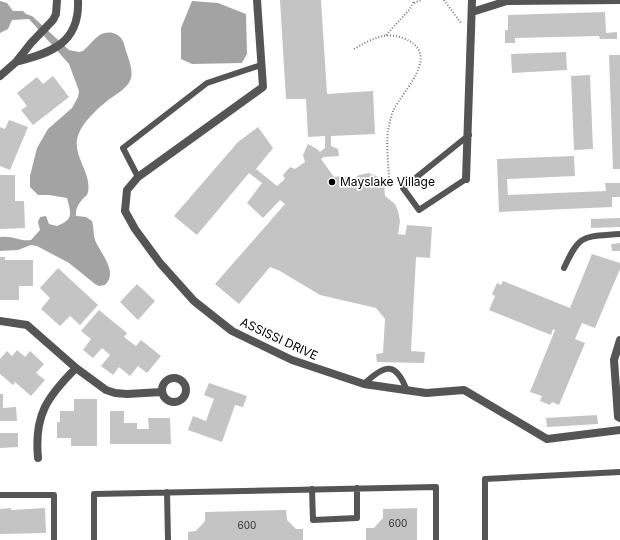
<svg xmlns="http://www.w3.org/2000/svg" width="620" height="540" viewBox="0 0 620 540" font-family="Inter,sans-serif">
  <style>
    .water { fill: #a3a3a3 }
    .building { fill: #c4c4c4 }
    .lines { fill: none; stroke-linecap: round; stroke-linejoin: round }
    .path { stroke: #777; stroke-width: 2; stroke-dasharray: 1 2; stroke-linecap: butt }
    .service { stroke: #555; stroke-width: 6 }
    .minor { stroke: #555; stroke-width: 8 }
    .poi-dot { fill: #000; stroke: #fff; stroke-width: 1.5 }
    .labels { text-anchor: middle; stroke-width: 3.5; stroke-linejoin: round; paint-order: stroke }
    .number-label { font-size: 10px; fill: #313131 }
    .poi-label { font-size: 12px; fill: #000; stroke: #fff; text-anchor: start }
    .street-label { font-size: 12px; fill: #000; stroke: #fff }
  </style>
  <rect width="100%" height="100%" fill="#fff"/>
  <path class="water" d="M0,1L7,3L13,11H23L26,14L32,16L69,50L79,52L83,51C93,43 98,30 113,33C123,36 124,43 126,51C129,60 133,70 131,78C128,89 114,95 107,101C96,110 84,121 79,133C69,155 95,174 87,195C81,200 75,207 76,216L86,217L92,221C94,228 93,234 95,240C100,253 119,272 105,285L99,286L95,284L69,263L37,246L31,245L18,250L0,251V237C13,235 21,242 31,240L40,230L38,222L40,217L46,216L49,224L57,226C74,219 71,214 67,198L49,195H38L30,187V176L37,148L48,129L72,108L78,97L79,91L69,64L29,19L12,20L8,29L0,33Z
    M192,1L218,3L246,14L247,54L242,63L192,64L181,59V28Z"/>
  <path class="building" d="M280,0H321L327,94L373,91L375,134L331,136V146L338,149L339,156L324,157L321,159L334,177L343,176L350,181L359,175L369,173L378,177L384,183L385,196L395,204L398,211L400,221L398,234L405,235L407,225L432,227L430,258L416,257L411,351L425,352L424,363L377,362L376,354L383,353L385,319L376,308L320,295L280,271L270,267L239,304L215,284L285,204L280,200L263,218L247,203L262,183L249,173L197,235L174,216L238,142L258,127L273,148L256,169L277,186L285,179L283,175L290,167L295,169L305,162L303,155L308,144L317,149L320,152L325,148V136L308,137L306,99H286Z
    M605,12L606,33L617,32V39H600L599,36L515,38V43H505V30H508V15Z
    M566,52L567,70L512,73L511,54Z
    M609,55H620V169H613Z
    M590,75L593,149L574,150L571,76Z
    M53,76L69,97L33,125L21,110L27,106L17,93L37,77L43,84Z
    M9,120L28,127L10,170L0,166V127L5,129Z
    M574,156L575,176L507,179L508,195L606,191L605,183H620V197H612V207L499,212L497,159Z
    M0,175H15V201H24L25,228L0,229Z
    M620,218V227L591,228V219Z
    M620,243V251H612L611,244Z
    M592,254L620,263V269L595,328L582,323L575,339L585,343L559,405L552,402L550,405L540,401L542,396L530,392L555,330L553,329L551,335L489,310L495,296L492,294L497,283L501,285L503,281L570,308Z
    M0,257H5V260H33V286H19V300H0Z
    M58,268L98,305L80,325L70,316L60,326L41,309L50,298L40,288Z
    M137,284L155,301L138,320L120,302Z
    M99,310L127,333L124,337L136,346L141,340L161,356L147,373L138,366L130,376L119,367L113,375L101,366L110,355L102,348L93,358L83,350L91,339L81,331Z
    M17,350L25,357L30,351L44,364L36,373L45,380L31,396L15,382L13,385L0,374V359L7,351L12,356Z
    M209,383L247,396L243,407L235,405L222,442L188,430L193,416L206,421L214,399L204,395Z
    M0,394H3V408L16,407L17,421H0Z
    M74,399H97V446H71V438H57V422H60V411H74Z
    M110,411H124V423H137V429H149L148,418H170L171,444H110Z
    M597,415L598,424L547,427L546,418Z
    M0,433H18V447L0,448Z
    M11,508V510L45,508L46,533L0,534V509Z
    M417,508V540H366V528H374L383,518V509Z
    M286,510L287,520L296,529H303V540H188V532L196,531L205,521V512Z"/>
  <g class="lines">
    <path class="path" d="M444,0L461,23
      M414,3L421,0
      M386,35L410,9L414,0
      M354,49C370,40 385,31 403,38C444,54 402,91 393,111C391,116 390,121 389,126C385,139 389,167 389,181"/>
    <path class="service" d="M138,177L123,148L207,83L261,65
      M466,179L419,210L403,188L469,135
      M564,268C580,233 583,237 620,234
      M364,384C385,364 396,361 407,391
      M312,489L313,520L357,518V488
      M167,492L168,540
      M0,495H54V540
      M94,540V494L436,487V540
      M485,540V479L620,472"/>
    <path class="minor" d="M257,0L263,87L138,177L127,190L125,211L135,229L160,263L194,301L232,331L292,360L364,384L426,393L464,390L547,439L620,430
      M472,12L507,1L620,0
      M16,62C51,53 80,43 78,0
      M0,76L16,62L31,43L53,20L56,14L57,0
      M466,179L472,0
      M0,321L27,325L76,368L106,390L115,393L127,394L162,392
      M620,340L614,360L618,417L620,418
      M162 390a12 12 0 1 1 24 0a12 12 0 1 1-24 0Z
      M38,458C34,415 47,397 76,368"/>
  </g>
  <circle class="poi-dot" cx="332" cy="182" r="4"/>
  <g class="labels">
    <g class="number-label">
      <text x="398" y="527">600</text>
      <text x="247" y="529">600</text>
    </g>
    <g class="poi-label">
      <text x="340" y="186">Mayslake Village</text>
    </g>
    <g class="street-label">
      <text transform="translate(279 339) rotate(25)" y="4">ASSISSI DRIVE</text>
    </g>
  </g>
</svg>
